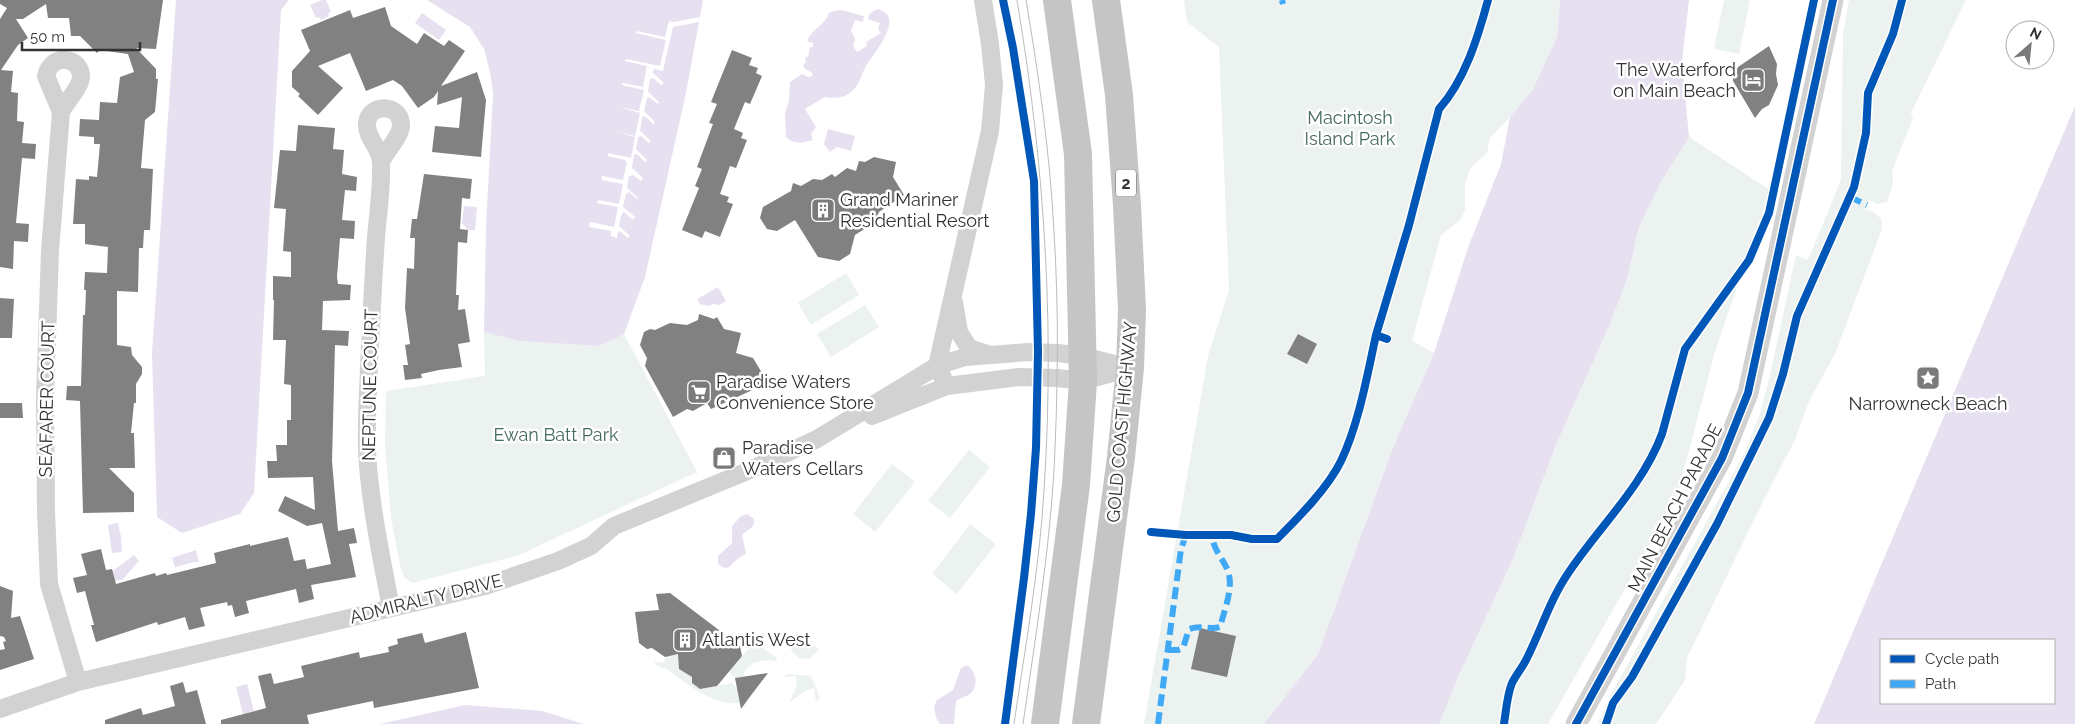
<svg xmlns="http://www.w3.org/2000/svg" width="2075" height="724" viewBox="0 0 2075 724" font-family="Raleway,sans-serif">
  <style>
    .green { fill: #ecf2ef }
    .water { fill: #e7e0f0; fill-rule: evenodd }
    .pier { fill: #fff }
    .building { fill: #818181 }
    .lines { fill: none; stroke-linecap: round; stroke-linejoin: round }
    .minor { stroke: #d2d2d2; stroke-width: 18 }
    .tertiary { stroke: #d2d2d2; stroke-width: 21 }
    .trunk { stroke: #c5c5c5; stroke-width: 28 }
    .tram { stroke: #bcbcbc; stroke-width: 1 }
    .quiet { stroke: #3fa9f5; stroke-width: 6; stroke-dasharray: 12 6; stroke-linecap: butt }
    .cycleway-casing { stroke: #fff; stroke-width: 11 }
    .cycleway { stroke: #0057b8; stroke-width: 8 }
    .labels { text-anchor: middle; stroke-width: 5; stroke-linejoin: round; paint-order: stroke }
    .shield { fill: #fff; stroke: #707070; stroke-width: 1 }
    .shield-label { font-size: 16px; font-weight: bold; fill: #333 }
    .poi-label { font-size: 18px; fill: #333; stroke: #fff; text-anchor: start }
    .park-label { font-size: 18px; fill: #446a5a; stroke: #fff }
    .street-label { font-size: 18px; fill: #333; stroke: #fff }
  </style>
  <rect width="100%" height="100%" fill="#fff"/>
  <path class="green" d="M1184,0H1560L1557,37L1533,89L1510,117L1490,138L1487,153L1471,167L1465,184V210L1460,220L1441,235L1412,341L1434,353L1392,450L1318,654L1264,724H1144L1208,356L1229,290L1219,47L1187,22Z
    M1724,0H1750L1739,54L1714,49Z
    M1849,0H1966L1911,113L1913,118L1892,171L1893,183L1887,202L1877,204L1869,200L1865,209L1874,212L1882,220V229L1835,354L1809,401L1795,440L1767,493L1687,658L1685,680L1656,724H1598L1609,698L1744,454L1760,414L1770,375L1796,255L1808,260L1841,180L1843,33Z
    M1689,137L1770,190L1714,355L1677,497L1548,724H1439L1459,675L1513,559L1556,445L1610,324L1627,279L1639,227L1661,182Z
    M846,273L859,295L811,325L798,303Z
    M865,305L879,327L831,357L817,334Z
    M484,332L519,341L599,346L624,334L697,472L519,555L413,583L405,578L401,570L391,518L385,444L386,391L485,376Z
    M969,450L990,467L950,518L928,501Z
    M892,464L915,482L875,532L853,514Z
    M970,524L996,544L957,594L932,574Z
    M792,636L805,645L807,643L813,644L819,650L809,659L798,658L789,647Z
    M753,644H757L777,658L776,661C761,660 752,660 744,672V676L736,678L729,673L727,661L742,656Z
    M677,650L682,655L679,669L692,677V683L700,689L729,684L730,682L737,688L740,703C714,706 690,686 670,671C665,667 659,669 654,662H663L667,656Z
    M787,674L811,676L820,698L816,702L814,688L805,691L790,702L797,685L796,676L784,677Z"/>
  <path class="water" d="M176,0H289L281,10L254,493L240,514L182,533L157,517L152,353Z
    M322,0H326L331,12L328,13L329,16L321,20L319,17L316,18L310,5Z
    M427,0H703L686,93L645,277L624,334L599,346L519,341L484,332L486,226L493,94L490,72L484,49L470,27Z
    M1560,0H1689L1682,61L1689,137L1661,182L1639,227L1627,279L1610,324L1556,445L1513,559L1459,675L1439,724H1264L1318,654L1392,450L1434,353L1469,245L1501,164L1510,117L1533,89L1557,37Z
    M878,9C907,17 872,55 865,68C861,75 860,83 854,89C846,98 836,99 825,97L805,109L816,127L811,134L813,140C802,143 795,145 786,137L785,113L789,101L790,82L802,74L808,77L813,76L812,73L804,68L803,65L806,62L805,57H808L810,47H813V43L807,41C812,29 825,25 829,13C841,6 852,14 864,16L863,22L855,20L851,31L855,38L853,46L857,52L867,46L866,42L881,33L878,29L880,23L868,19L870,13Z
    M422,13L446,30L439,40L415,23Z
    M2075,106V724H1814ZM2054,640V703H1881V640Z
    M828,129L855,136L851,151L837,147L830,152L824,144Z
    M464,206L477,207L475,230H468L462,223Z
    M718,287L726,301L719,305L713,304L709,306L700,304L697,299Z
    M747,514L754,519C755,529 747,529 742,535L746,553C744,556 741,556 739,558C731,562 730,574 718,564V556L732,543V526L741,516Z
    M118,523L121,537L122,552L112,553L108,525Z
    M196,550L199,562H194L175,567L172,558Z
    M134,555L139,561L122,580L112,581L110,573Z
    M967,665C976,671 979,685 971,693C967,697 961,697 956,701L954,724H940L936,718L934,706L937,700L953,690L961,668Z
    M247,684L254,711L243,714L236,687Z
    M465,705L542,711L584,724H380Z"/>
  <path class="pier" d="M700,17L699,22L673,27L663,71L655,69L652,72L664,83L661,85L653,78L650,79L648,92L659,102L658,104L649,97L647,98L644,111L655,122L653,124L645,116L642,117L640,131L651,141L649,143L641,136L638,137L636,149L647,160L645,162L637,154L634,155L632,168L643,178L641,181L633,175L629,176L627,188L638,198L637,199L629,192L626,194L623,207L635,217L633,220L624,212L622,213L619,226L630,236L628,238L620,231L618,232L617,238L611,236V231L589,227L590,222L614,227L618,207L597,203L598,200L619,204L623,184L602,180V176L623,180L627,163L625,160L608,156V153L631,158L635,137L614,131L635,136L640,113L619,107L639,111L644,90L622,85L623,83L643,87L647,66L625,61L626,59L660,66L666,40L636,33V31L665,37L669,21L674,22Z"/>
  <path class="building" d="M0,0H163L156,49L136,48L156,69V79H158L155,112L145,120L141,168L153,169L150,230H144L143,248H139L138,292L117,291V345L131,347L132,355L142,367V374L136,384V403H134L131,433H134L135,468H109L134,493V512L83,513L80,401L66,400L67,386H81L83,315H85L86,290H84L85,272L107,273L108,247L85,244V224H73L76,179L89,180V176L97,177L100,144H94V137L79,136L80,119L99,120L100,102L117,103L120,77L134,72L128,54L100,50L97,53L80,36H71L69,18H48L46,4L23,19H16L28,38L18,45L1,70L13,71L11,92L18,93L17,121L24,122L22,143L36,144L35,159L22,158L16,223L29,224L28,242L14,241L13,269L0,267V19L7,8L0,4Z
    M385,7L391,26L417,44L424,33L444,46L449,40L465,51L441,86L477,72L486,100L481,157L432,152L435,126L459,128L462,97L437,105L438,91L434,97L418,108L402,86L393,80L366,91L350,53L318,66L343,88L318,115L298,96L300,94L292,87V71L310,51L301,30L350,10L353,18Z
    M1769,46L1777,64L1776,74L1778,85L1769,105L1762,109L1755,118L1733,81V76L1738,67Z
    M732,50L752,58L749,65L758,68L756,73L762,76L750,104L745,102L734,129L743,133L741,138L747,140L736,168L730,166L720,194L729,197L727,202L733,204L720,237L705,231L702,238L682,230L699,188L695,186L702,169L697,167L713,124L709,123L717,104L711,102Z
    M298,125L335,128L333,149L344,150L342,174L357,177L356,191L345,190L342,220L355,221L354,239L340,238L337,277L338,284L351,285L350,300L323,301L322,330L349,331L348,346L335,345L332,461L338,531L354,528L357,543L349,544L356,577L311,585L314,599L299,603L296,589L246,601L249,613L235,617L232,605L228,606L227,602L200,608L205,626L189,630L185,617L158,625L157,622L96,642L91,625H94L85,591L77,593L73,578L87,575L81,554L101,549L106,570L112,569L116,584L155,573L156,576L166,573L167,575L216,563L214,553L250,544V546L288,537L294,561L305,559L307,569L331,564L322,523L307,526L278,511L285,496L315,510L313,477L268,478L267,461H277L276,445H287V420H291V385L284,384L286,340H273L274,300H273V276L291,277V252L283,251L286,209L274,208L280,150L296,151Z
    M874,157L896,162L893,177L904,195L879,212L875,222L855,235L850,254L839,261L818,257L795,220L777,231L767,229L760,218L763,207L791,191L793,183L801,186L813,179L822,180L832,174L835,177L847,168L856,171L859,161L865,162Z
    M424,174L472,179L470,199L462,198L460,229L468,230L467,243L458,242L456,295H459L458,310L465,309L470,342L458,344L462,367L439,370L421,374L422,378L405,380L403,365H408L405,345L410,344L405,308L407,268L414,269L415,238H410L412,219H417Z
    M0,298L14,299L12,338H0Z
    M699,314L714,319L717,317L724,329L741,333L736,353L753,358L768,383L711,409L707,403L693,411L687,409L673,417L645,366L647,358L640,345L644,332L650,329L655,330L670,323L687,325L698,320Z
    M1298,334L1317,344L1307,364L1287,354Z
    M0,403H22L23,418H0Z
    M0,586L13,591L11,618L20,616L34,659L0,670V650L5,649L3,642L6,641L4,637L0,636Z
    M670,593L740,646L742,656L717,686L700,689L692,683V677L679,669L678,654L665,657L652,648L647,649L639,643L635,612L659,610L656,594Z
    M1200,628L1236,636L1227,677L1191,669Z
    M466,632L479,688L374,708L373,701L307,715L309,724H221V720L266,708L258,676L271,673L274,684L304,677L301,666L359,652L360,658L389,652L388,647L398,644L397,639L422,633L425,643Z
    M768,673L749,698L741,709L735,678Z
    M183,682L186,693L197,690L206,724H105V720L141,708L143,715L175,706L170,686Z"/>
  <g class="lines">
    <path class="minor" d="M61,112C66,102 77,91 80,82C87,59 52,49 46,76L61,112L50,251L45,397L46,510L49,584L78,682
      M382,160C387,150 402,135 401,124C400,103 368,103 367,124C366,138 381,148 381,163C382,188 378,213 376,238C373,281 371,324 369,367C368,400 365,433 368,466C372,513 382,561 391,608
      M954,302L959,332L969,348L988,354
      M947,386L937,366L990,131L994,85L990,44L983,0
      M872,416L947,386L1019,377L1057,378L1083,381L1130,368
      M0,709L78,682L485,586L558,561L591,546L614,526L750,470L817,439L937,366L965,357L1029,352L1058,353L1083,356L1130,368"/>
    <path class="tertiary" d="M1576,724L1722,458L1748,393L1833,0"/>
    <path class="trunk" d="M1045,724L1076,485L1083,381L1078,154L1057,0
      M1086,724L1121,457L1130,368L1132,310L1127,205L1119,95L1106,0"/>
    <path class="tram" d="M1014,724C1024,656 1036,587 1042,518C1056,343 1046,173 1017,0
      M1023,724C1035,640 1049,555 1054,470C1058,390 1059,311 1054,232C1050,154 1039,77 1026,0"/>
    <path class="quiet" d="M1282,0L1283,4
      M1850,197L1867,205
      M1168,650H1178L1183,648L1189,629C1201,625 1211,630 1220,627C1224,611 1234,588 1228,571C1223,558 1213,550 1212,535
      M1158,724L1181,549L1186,535"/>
    <g class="cycleway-casing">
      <path id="cycleway" d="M1003,0L1013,48L1034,181L1038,352L1036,448L1031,514L1024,578L1005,724
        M1387,339L1376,335L1409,225L1439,109C1465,80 1478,37 1488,0
        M1151,532L1186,535H1231L1252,539H1277C1298,518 1328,488 1341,461C1359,423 1367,376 1376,335
        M1504,724C1506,711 1507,695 1512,683C1516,675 1522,668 1526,660C1541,631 1550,599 1569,572C1600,526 1642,487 1662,434L1685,349L1749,260L1769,213L1814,0
        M1576,724L1722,458L1748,393L1833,0
        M1606,724L1613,703L1632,677L1717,524L1769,418L1783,374L1797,316L1854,187L1866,133L1868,93L1893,34L1902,0"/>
    </g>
    <use href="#cycleway" class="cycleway"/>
  </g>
  <defs>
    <g id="hotel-square" transform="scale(1.25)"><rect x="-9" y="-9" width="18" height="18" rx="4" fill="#7a7a7a" stroke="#fff"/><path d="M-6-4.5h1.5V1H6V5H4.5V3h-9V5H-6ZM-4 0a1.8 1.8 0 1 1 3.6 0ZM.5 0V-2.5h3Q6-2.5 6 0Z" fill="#fff"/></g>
    <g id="building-square" transform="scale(1.25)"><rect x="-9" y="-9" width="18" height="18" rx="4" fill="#7a7a7a" stroke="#fff"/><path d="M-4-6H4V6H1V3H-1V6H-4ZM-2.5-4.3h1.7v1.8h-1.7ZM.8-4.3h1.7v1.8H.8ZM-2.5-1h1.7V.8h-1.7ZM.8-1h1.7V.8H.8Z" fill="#fff"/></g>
    <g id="sight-square" transform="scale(1.25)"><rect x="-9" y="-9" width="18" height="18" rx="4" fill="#7a7a7a" stroke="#fff"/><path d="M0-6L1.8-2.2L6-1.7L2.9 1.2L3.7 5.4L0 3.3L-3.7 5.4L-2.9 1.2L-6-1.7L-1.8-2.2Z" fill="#fff"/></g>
    <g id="supermarket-square" transform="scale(1.25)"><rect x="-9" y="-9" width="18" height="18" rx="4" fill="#7a7a7a" stroke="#fff"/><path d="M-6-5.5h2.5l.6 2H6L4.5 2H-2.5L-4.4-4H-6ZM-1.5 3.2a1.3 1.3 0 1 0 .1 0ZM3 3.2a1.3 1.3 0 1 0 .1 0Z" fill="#fff"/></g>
    <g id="shop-square" transform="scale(1.25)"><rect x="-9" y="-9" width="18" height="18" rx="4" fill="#7a7a7a" stroke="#fff"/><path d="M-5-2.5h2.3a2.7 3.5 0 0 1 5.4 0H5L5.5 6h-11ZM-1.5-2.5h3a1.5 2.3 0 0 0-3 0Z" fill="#fff"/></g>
  </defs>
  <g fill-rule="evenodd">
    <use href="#hotel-square" x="1753" y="80"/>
    <use href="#building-square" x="823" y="210"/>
    <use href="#sight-square" x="1928" y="378"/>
    <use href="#supermarket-square" x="699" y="392"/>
    <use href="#shop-square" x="724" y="458"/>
    <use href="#building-square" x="685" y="640"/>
  </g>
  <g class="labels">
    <rect class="shield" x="1116" y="169.5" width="20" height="27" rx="4"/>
    <g class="shield-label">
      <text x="1126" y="189">2</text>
    </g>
    <g class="poi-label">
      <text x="1736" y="76" text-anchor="end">The Waterford<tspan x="1736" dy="21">on Main Beach</tspan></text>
      <text x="840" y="206">Grand Mariner<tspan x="840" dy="21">Residential Resort</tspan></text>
      <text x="716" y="388">Paradise Waters<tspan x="716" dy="21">Convenience Store</tspan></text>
      <text x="1928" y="410" text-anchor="middle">Narrowneck Beach</text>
      <text x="742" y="454">Paradise<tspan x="742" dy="21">Waters Cellars</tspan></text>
      <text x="702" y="646">Atlantis West</text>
    </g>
    <g class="park-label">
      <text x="1350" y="124">Macintosh<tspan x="1350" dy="21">Island Park</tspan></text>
      <text x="556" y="441">Ewan Batt Park</text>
    </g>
    <g class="street-label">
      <text transform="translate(370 385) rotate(-89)" y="6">NEPTUNE COURT</text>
      <text transform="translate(47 399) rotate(-89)" y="6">SEAFARER COURT</text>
      <text transform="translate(1122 422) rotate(-85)" y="6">GOLD COAST HIGHWAY</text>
      <text transform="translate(1675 508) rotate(-63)" y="6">MAIN BEACH PARADE</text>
      <text transform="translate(426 599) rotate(-14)" y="6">ADMIRALTY DRIVE</text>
    </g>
  </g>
  <rect x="1880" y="639" width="175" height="65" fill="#ffffff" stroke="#adadad"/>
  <rect x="1890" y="655" width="25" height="8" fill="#0057b8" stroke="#adadad"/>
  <text x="1925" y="664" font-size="15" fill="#333333">Cycle path</text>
  <rect x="1890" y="680" width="25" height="8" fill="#3fa9f5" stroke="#adadad"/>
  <text x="1925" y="689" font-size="15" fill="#333333">Path</text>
  <g transform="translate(2030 45) rotate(27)"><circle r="24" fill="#ffffff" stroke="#adadad"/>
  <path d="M0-4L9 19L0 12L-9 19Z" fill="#7a7a7a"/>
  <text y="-8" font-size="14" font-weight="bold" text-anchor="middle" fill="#333333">N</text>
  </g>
  <path d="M22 42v8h118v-8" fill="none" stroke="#333333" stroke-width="2.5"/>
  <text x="30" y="42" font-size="15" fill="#333333" stroke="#ffffff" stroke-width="4" paint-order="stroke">50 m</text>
</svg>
